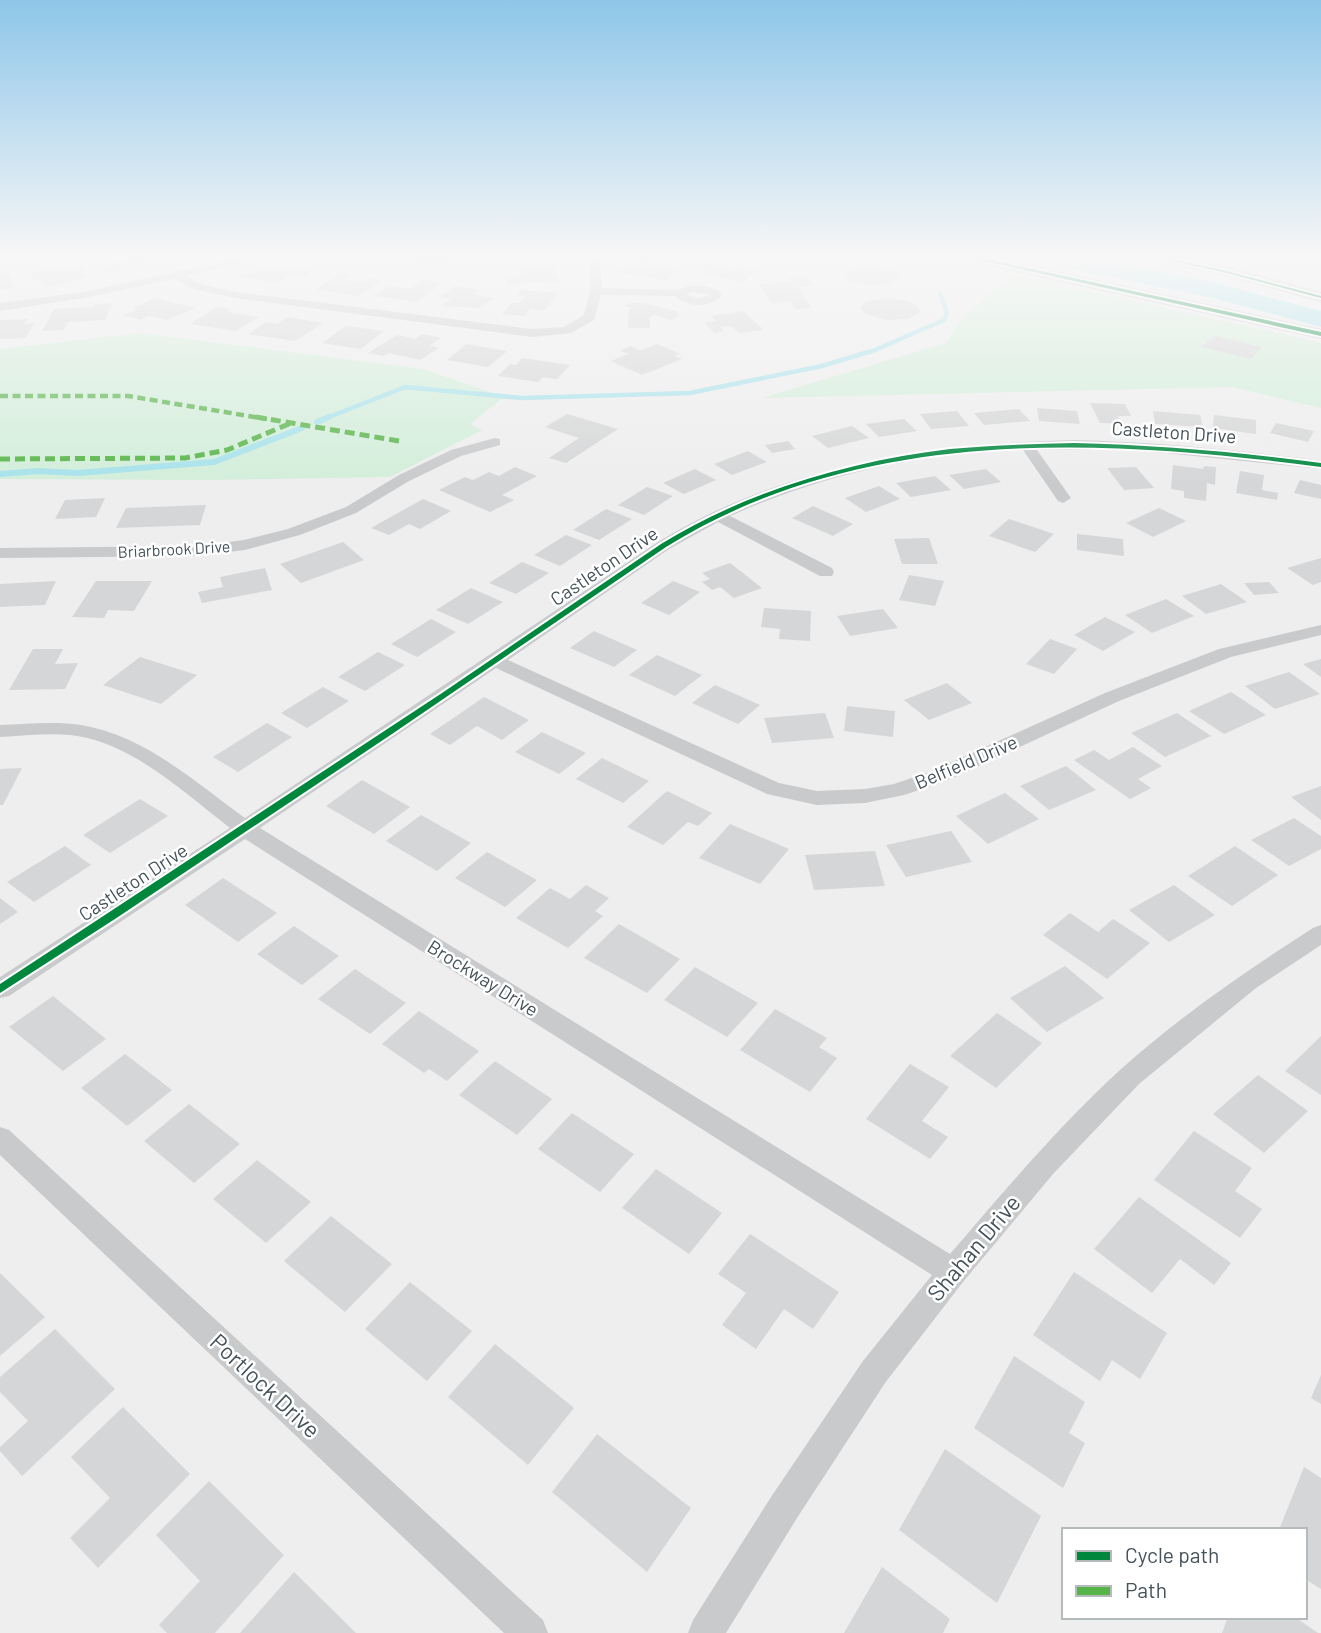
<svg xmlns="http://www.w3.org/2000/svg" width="1321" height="1633" viewBox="0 0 1321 1633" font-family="Barlow,sans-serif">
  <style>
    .green { fill: #d2eeda }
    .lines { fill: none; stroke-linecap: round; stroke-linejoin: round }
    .stream-far1 { stroke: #a7e2eb; stroke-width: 4.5 }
    .stream { stroke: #a7e2eb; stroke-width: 6 }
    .river { fill: #a7e2eb; fill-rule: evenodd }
    .building { fill: #d5d6d7 }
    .minor { fill: #c8cacc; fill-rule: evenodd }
    .secondary { fill: #c8cbce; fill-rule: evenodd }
    .quiet-far1 { stroke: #57b448; stroke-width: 4.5; stroke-dasharray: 8 4.5; stroke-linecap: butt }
    .quiet { stroke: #57b448; stroke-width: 5; stroke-dasharray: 10 5; stroke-linecap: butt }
    .cycleway-casing { stroke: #fff; stroke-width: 4 }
    .cycleway { fill: #00873e; fill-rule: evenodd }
    .labels { text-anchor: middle; stroke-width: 5; stroke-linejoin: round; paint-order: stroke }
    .far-street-label { font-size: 16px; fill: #45525a; stroke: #fff }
    .street-label { font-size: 19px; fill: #45525a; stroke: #fff }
    .near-street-label { font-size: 23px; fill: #45525a; stroke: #fff }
  </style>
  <rect width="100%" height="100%" fill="#efeeee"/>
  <path class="green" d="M1014,274L1321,343V408L1232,387L762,398L945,343L965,315Z
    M140,333L423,369L504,397L470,424L482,430L390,477L211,480L0,479V349Z"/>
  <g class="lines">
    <path class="stream-far1" d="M930,260L931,264
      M324,419L405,387L522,398L690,393L822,366L875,350L944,320L947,313L940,293"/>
    <path class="stream" d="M317,422L329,417
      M0,474L38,471L78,473L214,462L302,428"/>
    <path class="river" d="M880,256H962L959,261C933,268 909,268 883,261Z
      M1031,256H1082L1216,283L1321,311V327L1213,298L1043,263L1034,261Z"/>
  </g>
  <path class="building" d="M123,256H144L151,266L101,274L94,262L126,260Z
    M337,256H367V257L342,266L330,259Z
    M404,256H462V258L451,260L456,263L419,270Z
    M640,256H653L646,261L683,267L666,280L618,272Z
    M554,262L558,282L506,284L505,276H521L520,270H510L509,264Z
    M706,263L733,268L738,265L759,270L742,282L700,273L706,269L699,268Z
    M869,265L891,269L899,273L900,279L889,284L869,285L851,281L844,276L850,268Z
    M82,266L89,277L46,287L41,279L35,281L30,272Z
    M299,266L316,267L305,277L287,276L279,283L238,277L245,272L256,273L264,267L296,269Z
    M9,272L13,288L0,290V273Z
    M343,272L355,274L346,280L364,282L370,278L383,280L359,296L316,290Z
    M807,276L814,286L798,287L812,308L795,309L791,301L771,303L759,284L792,282L789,277Z
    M422,280L441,283L417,302L375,296L388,286L411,289Z
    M455,286L479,290L472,294L494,298L480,308L440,306L451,299L439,297Z
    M521,290L558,293L544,311L530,309L525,316L502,314L511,303H520L526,296H517Z
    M155,298L195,308L167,320L149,316L140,320L123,315L138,309L133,308Z
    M887,298L909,301L918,307L920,312L908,319L887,320L868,315L860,309L866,301Z
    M113,303L105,320L68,322L63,330L42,331L54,309L93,307L94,304Z
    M630,303H645L678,312V316L672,320L654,315L650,317V328H628L629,309L631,308L624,306Z
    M217,307L231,309L227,312L259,317L236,331L190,324Z
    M743,311L764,330L739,333L731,326L720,327L724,331L714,333L704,322L716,321L710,316Z
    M287,317L323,323L295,341L248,334L266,322L277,324Z
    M28,319L24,324L35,323L25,338L0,339V320Z
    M346,326L384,331L361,349L322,343Z
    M422,334L441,338L429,346L439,348L420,360L389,353L384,356L368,353L397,335L415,339Z
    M1214,336L1262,347L1251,359L1201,347Z
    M466,344L507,351L488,367L447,360Z
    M657,344L680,354L674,356L682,359L642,375L611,361L629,354L620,351L631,346L641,351Z
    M522,358L570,365L557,379L543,377L538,382L498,376L510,364L516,365Z
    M1090,403L1125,404L1131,416H1118L1122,424L1100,423Z
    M1037,408L1077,411L1080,424L1039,421Z
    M1019,409L1030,421L984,425L974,413Z
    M957,411L969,426L931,429L920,414Z
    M1153,411L1200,415L1203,427L1155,424Z
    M567,414L618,429L566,463L549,458L579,438L545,427Z
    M1214,415L1256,420V434L1213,428Z
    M904,419L917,431L879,437L866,424Z
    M1276,423L1314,431L1308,442L1270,433Z
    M852,426L869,438L828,448L812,436Z
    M788,441L795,449L772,453L765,445Z
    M748,451L767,462L732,475L714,464Z
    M1173,465L1203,469L1204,466L1216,467L1215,485L1207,483L1206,501L1184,498V491L1171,489Z
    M515,467L537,476L502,495L514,500L490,512L439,490L465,477L473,480L489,472L499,476Z
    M1136,467L1154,488L1124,490L1107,468Z
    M695,469L716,480L684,494L663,483Z
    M986,469L1001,482L964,489L949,475Z
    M1240,471L1264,475L1262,490L1278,493L1277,500L1236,493Z
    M935,476L951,490L911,497L896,483Z
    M1300,480L1321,485V499L1294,493Z
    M879,486L900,499L866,512L845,498Z
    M647,487L673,496L644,515L618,505Z
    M105,498L96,517L55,519L65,500Z
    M423,499L451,511L420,529L409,524L389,535L371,528Z
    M206,505L200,525L116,528L126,508Z
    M813,506L853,524L833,536L792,518Z
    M1159,508L1186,521L1153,537L1126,523Z
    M606,509L632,519L599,540L573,530Z
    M1009,519L1054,534L1035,552L989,536Z
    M1077,534L1123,539L1124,556L1077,550Z
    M566,535L592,545L560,566L534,555Z
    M929,538L938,564H902L894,539Z
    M343,542L364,560L301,583L280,564Z
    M1321,558V582L1313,585L1287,568Z
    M522,562L549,573L516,594L489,583Z
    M730,563L762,588L734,598L720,587L712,590L702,582L710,579L702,573Z
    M265,568L272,590L202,603L198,592L223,587L220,577Z
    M909,575L944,581L935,606L899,600Z
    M56,581L45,605L0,607V584Z
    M96,581H152L134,611L108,610L104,618L72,617Z
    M673,581L700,592L669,615L641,603Z
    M1269,582L1279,593L1254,595L1244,583Z
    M1221,584L1247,602L1206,614L1182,596Z
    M471,588L503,602L468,624L436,610Z
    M1166,599L1194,616L1152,633L1125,615Z
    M764,608L811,611L810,641L779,639L780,629L761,627Z
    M883,609L898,628L850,636L837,616Z
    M1105,617L1135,632L1103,651L1074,635Z
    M431,619L456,632L417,657L391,644Z
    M594,631L637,650L614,667L570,648Z
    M1050,639L1077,649L1054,674L1026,664Z
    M33,649H63L55,664L78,663L65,689L9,690Z
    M378,652L405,665L365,691L338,677Z
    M657,655L702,675L675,696L629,675Z
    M140,657L197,675L161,704L103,685Z
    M1321,659V677L1303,664Z
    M1289,672L1320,694L1275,709L1245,686Z
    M947,683L972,703L929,720L904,700Z
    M715,685L760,705L738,724L692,703Z
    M323,687L349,701L307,728L281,713Z
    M1231,692L1266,715L1224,734L1189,711Z
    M484,697L529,720L502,740L477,726L450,745L430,734Z
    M847,706L895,711L893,737L844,731Z
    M825,713L834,738L772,743L764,718Z
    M1177,713L1211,736L1165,757L1131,733Z
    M267,723L292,737L238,772L213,757Z
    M542,732L586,753L559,774L515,752Z
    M1133,747L1162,766L1138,779L1151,788L1130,799L1074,760L1094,750L1109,760Z
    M602,758L649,781L623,803L576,779Z
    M1066,766L1096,790L1049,810L1020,786Z
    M22,768L3,805H0V769Z
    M362,780L410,807L374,834L326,806Z
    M1321,786V820L1291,797Z
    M667,791L712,813L698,826L688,822L663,845L627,827Z
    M1005,793L1039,819L988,844L956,816Z
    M140,799L168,816L110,853L83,835Z
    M421,815L471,843L437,871L386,841Z
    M1294,818L1321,836V849L1289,866L1251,840Z
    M730,824L789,849L760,884L699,858Z
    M951,831L972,862L906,877L886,845Z
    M65,846L91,865L34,902L7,882Z
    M1235,846L1278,875L1232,906L1188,876Z
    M875,851L885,886L814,890L805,855Z
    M487,852L537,880L505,907L455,878Z
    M223,878L277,913L238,942L185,905Z
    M586,885L609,898L595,911L603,916L568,948L516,918L550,888L570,899Z
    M1174,885L1215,915L1169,942L1129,910Z
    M0,898L18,912L0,924Z
    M1070,913L1098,932L1113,919L1150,943L1107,979L1043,935Z
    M619,924L680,959L647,993L584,958Z
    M294,926L339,956L302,985L257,954Z
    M1065,966L1104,998L1047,1032L1010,998Z
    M695,967L758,1003L727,1037L664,1000Z
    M355,969L406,1003L370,1034L318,999Z
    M53,996L106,1039L63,1071L9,1027Z
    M775,1009L827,1038L819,1047L837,1058L810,1092L740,1050Z
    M419,1011L479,1051L447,1081L429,1069L424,1073L382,1044Z
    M997,1013L1042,1043L996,1088L950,1056Z
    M1321,1036V1095L1285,1071Z
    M125,1054L172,1090L127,1126L81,1088Z
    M495,1061L552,1099L517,1135L459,1095Z
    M910,1064L949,1087L922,1121L948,1137L930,1159L866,1119Z
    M1258,1075L1308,1111L1264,1153L1213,1114Z
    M189,1104L240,1144L194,1183L144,1141Z
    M572,1113L634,1154L600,1192L538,1149Z
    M1194,1131L1252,1168L1235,1191L1262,1209L1240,1238L1154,1180Z
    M257,1160L311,1202L266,1243L213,1199Z
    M656,1169L722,1213L689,1254L622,1208Z
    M1139,1197L1231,1263L1214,1285L1180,1259L1152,1293L1094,1249Z
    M331,1216L392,1264L345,1312L284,1261Z
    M750,1234L839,1292L813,1329L784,1309L756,1349L722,1325L746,1293L718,1274Z
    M1074,1272L1167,1333L1140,1379L1112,1360L1100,1381L1033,1335Z
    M0,1273L45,1317L0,1356Z
    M410,1282L472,1331L427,1381L365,1329Z
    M55,1329L115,1389L22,1476L0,1451V1447L28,1421L0,1392V1377Z
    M495,1344L574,1408L528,1465L448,1397Z
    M1014,1356L1085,1402L1069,1433L1085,1443L1063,1488L974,1428Z
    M1321,1375V1404L1311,1398Z
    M123,1407L190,1474L98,1568L70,1538L110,1498L71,1457Z
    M597,1434L691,1508L647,1572L552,1492Z
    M945,1449L1041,1516L997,1603L899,1530Z
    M1304,1467L1321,1478V1589L1305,1579V1530H1279Z
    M209,1481L284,1555L215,1633H167L159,1625L200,1581L156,1535Z
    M882,1567L950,1619L943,1633H844Z
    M294,1572L356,1633H240Z
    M1228,1617H1295L1318,1633H1222Z"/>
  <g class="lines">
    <path class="minor" d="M247,256H269L186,276L202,284L235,292L532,329L564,327L584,315L590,291V256H600L602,288L680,290C691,282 706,286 718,290L722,296C709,308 688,308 675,296L601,295L594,320L571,333L532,337L235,298L194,289L174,279L84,298L0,311V303L84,292ZM691,292L710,295L698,298L687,295Z
      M495,438L500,439V445L461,456L409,481L356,513L300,535L245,550L196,556L0,558V548L196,546L244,540L288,529L346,507L399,475L451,450Z
      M1074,440C1157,442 1239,450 1321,461V469L1136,450H1037L1071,498L1063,503L1058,501L1023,450C922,452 822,475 730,516L832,568L834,572L832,576H820L718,522L669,549L508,660L779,783L817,791L865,789L894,784L932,771L1105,693L1219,649L1321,625V635L1231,657L1119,701L946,781L904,795L865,803L817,805L767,794L496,668L260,828L950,1254C1004,1191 1058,1127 1120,1070C1179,1017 1246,971 1313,928L1321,925V945L1256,988L1139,1084L1053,1174L963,1282L885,1383L797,1518L726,1633H688L693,1620L773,1494L863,1361L932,1275L245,839L9,996L0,998V977L230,828C187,795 141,751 87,738C59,731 28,736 0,737V725C27,724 55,721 81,725C144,735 195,782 245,818L658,542C783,465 930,444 1074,440Z
      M0,1127L9,1130L543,1620L548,1633H504L0,1155Z"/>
    <path class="secondary" d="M957,256H987L1321,329V339L964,261Z
      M1141,256C1202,256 1262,276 1321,292V302L1221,275L1143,259Z"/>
    <path class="quiet-far1" d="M0,396H128L267,419"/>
    <path class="quiet" d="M256,417L399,441
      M0,459L185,458L227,450L291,423"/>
    <g class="cycleway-casing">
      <path id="cycleway" d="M962,256H972L1321,332V336Z
        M1146,256H1157L1223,270L1321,296V298L1223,272Z
        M1074,443C1157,445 1239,452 1321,463V467C1102,438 862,425 666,547L392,734L115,919L0,993V984L442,693L661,544C747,491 850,461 950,449C991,445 1033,444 1074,443Z"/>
    </g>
    <use href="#cycleway" class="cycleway"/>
  </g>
  <linearGradient id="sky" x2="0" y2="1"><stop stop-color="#8ec6e9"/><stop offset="0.53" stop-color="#f8f7f7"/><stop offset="1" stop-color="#f8f7f7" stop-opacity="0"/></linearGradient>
  <rect width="1321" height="485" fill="url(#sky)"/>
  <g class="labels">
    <g class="far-street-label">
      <text transform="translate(174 549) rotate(-3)" y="6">Briarbrook Drive</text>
    </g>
    <g class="street-label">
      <text transform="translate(1174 432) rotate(4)" y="7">Castleton Drive</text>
      <text transform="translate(604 566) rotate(-34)" y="7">Castleton Drive</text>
      <text transform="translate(966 762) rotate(-23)" y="7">Belfield Drive</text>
      <text transform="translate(133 882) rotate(-33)" y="7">Castleton Drive</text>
      <text transform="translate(483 978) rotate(32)" y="7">Brockway Drive</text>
    </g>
    <g class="near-street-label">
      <text transform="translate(974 1248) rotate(-50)" y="8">Shahan Drive</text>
      <text transform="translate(265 1386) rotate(43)" y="8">Portlock Drive</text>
    </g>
  </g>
  <rect x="1062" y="1528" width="245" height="91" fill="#ffffff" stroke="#b5babd" stroke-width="2"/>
  <rect x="1076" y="1551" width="35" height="10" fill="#00873e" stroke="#b5babd" stroke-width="2"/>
  <text x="1125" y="1563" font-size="21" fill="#45525a">Cycle path</text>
  <rect x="1076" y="1586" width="35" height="10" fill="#57b448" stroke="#b5babd" stroke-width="2"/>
  <text x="1125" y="1598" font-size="21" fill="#45525a">Path</text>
</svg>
